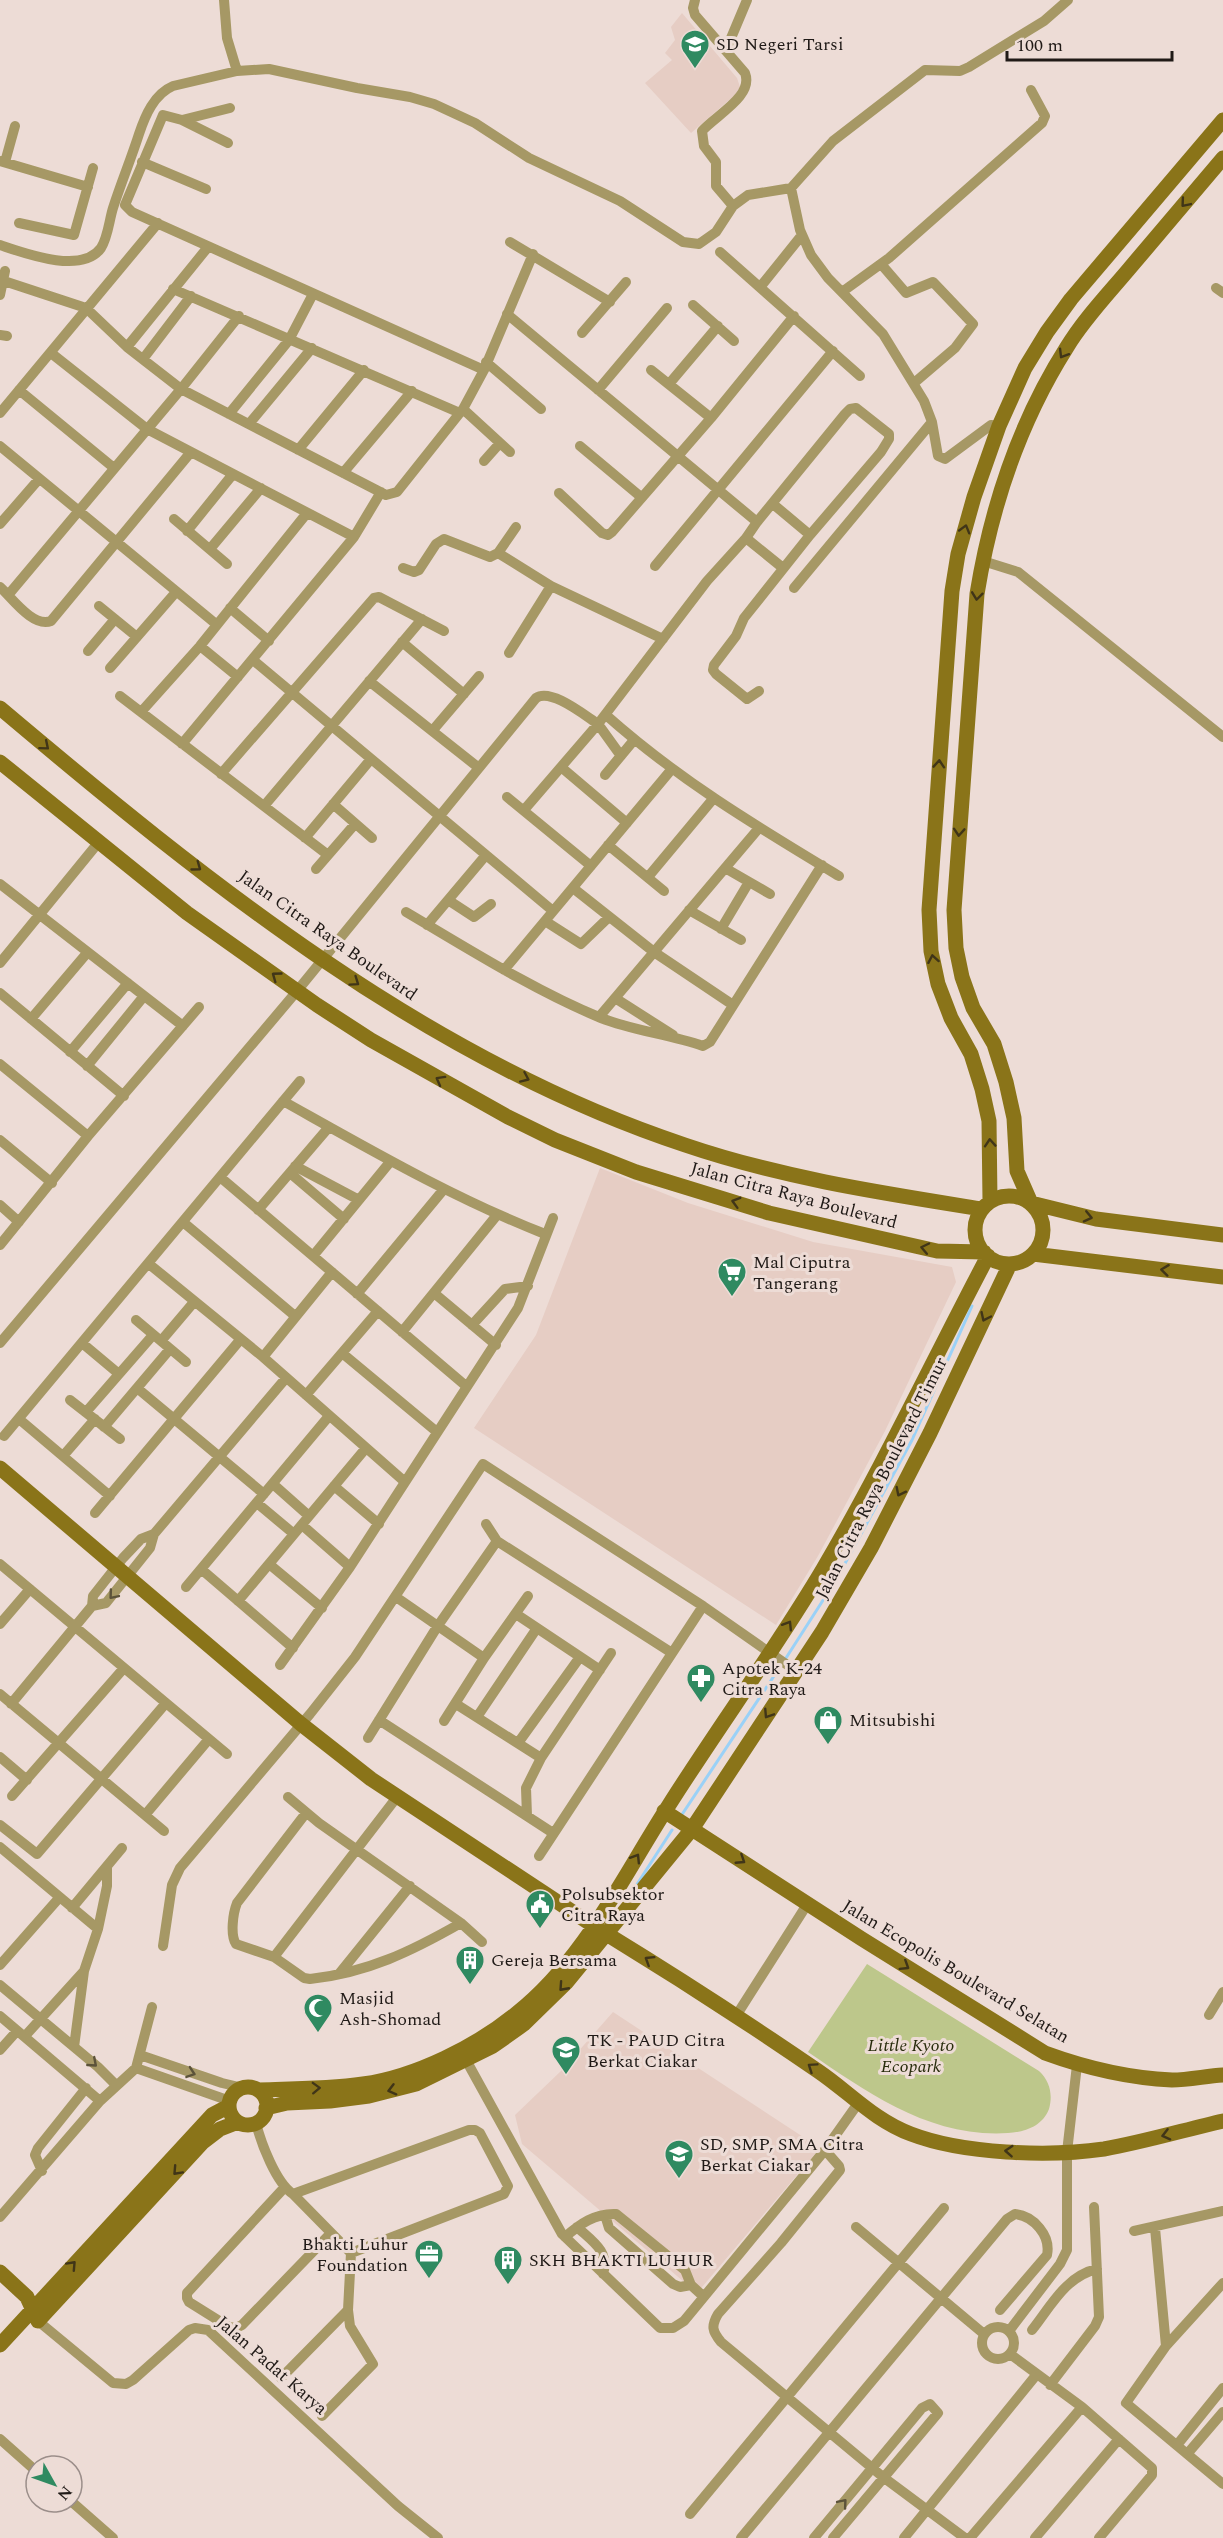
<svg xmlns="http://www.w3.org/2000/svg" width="1223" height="2538" viewBox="0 0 1223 2538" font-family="Spectral,serif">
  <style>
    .built { fill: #e6cdc4 }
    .green { fill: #bdc78b }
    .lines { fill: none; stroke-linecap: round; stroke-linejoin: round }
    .stream { stroke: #9ad1f7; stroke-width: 3 }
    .street { stroke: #a69865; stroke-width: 10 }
    .secondary { stroke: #8a7419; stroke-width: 15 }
    .oneway { stroke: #403518 }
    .oneway2 { stroke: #5c533a }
    .labels { text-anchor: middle; stroke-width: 6; stroke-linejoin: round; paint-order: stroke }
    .poi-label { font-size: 18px; fill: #201a17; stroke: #eddcd6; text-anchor: start }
    .street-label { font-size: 18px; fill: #201a17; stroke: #eddcd6 }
    .park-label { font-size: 18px; font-style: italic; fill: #282c0c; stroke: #eddcd6 }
  </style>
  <rect width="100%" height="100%" fill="#eddcd6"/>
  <path class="built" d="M682,13L737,78L740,87L735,95L691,133L645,83L672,60L665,53L675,40L671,27Z
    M600,1168L688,1203L813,1242L952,1267L956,1282L885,1431L818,1556L776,1625L474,1428L536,1335Z
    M613,2012L820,2148L697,2293L522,2144L515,2115L561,2071Z"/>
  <path class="green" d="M867,1964L1039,2071C1050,2081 1053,2095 1049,2109C1042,2127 1024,2132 1008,2133C930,2138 868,2093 808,2052Z"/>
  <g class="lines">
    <path class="stream" d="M786,1658L836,1580L912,1440L972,1306
      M681,1816L776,1673
      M634,1889L672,1830"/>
    <path class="street" d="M224,0L227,38L237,71
      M695,0L693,8L695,15L745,73C754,96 716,115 702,131L704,146L716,162V186L733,206
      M726,50L747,0
      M182,120L230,108
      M228,143L182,120L163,115L125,205L132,212L484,370
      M0,161L88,187
      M5,162L15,126
      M142,162L206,189
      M791,188L800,230L811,255L828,278L883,334L924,401L932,422L938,456L945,459L991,425L999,426
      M19,223L74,235L93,168
      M510,242L610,302
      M0,245C24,253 82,275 101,248C108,237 109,221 113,208C121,183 131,159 139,134C145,116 154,94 173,86L237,71L269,69L357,88L410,97L434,104L475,123L529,158L620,201L683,242L699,244L716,232L733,206L748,195L791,188L833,141L925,70L960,71L969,67L1044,21L1068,0
      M720,252L860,376
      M881,264L906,293L933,282L973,324L955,348L914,383
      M4,281L86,308L127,347L181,389L386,495L397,492L463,409L484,370L533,254
      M761,286L802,235
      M1216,288L1223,293
      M173,289L460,413
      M842,292L889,258L1042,123L1045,116L1031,90
      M0,295L5,271
      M693,305L734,341
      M507,314L757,522
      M582,333L626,282
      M0,335L7,336
      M127,347L208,247
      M51,353L147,429L354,537L182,744
      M143,359L191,296
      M486,362L541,409
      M651,370L711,418
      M669,384L718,326
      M19,390L114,468
      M598,390L667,308
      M463,409L510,452
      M0,413L158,223
      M229,414L289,340L313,294
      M249,424L312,348
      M0,446L216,624
      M580,446L641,497
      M298,450L364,370
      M484,461L500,443
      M343,473L412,391
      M559,493L602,533L608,535L612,532L711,418L794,316
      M174,519L227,564
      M0,524L39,479
      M516,527L498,553L551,586L663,639
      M187,531L233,474
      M354,537L381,492
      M746,538L783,568
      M210,549L261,488
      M983,561L1018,572L1223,737
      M655,566L833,351
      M403,568L414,572L419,570L436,544L444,539L490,557L498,553
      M0,587C12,598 33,628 51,621L191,452
      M794,588L932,422
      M9,594L181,389L239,316
      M99,606L137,637
      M230,608L269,641
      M402,642L464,694
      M200,646L238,677
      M88,651L115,619
      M509,653L551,586
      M253,660L553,911
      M110,668L176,592
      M369,681L479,768
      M759,691L747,699L716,674L713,670L714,665L736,636L744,618L810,535
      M120,696L328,855
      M141,712L200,646L307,513
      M606,715C679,780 756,826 839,876
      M433,730L479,676
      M561,767L627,823
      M221,774L374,598L379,597L444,631
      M605,775L634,740
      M507,797L591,866
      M333,804L372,838
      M264,806L422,619
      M524,810L598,724L621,756
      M305,838L371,759
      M608,845L664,891
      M725,868L770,894
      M316,869L355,824
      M648,877L713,799
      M0,884L183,1026
      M573,888L654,952L733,1005
      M448,900L474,917L491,904
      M689,910L741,940
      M406,912C467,948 535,991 601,1018C634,1031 669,1034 703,1046L710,1042L822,865
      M545,921L581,944L608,918
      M427,925L486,855
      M721,929L749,882
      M0,963L98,843
      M504,970L671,770
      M0,993L124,1096
      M615,998L673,1035
      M599,1017L759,828
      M31,1019L87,953
      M70,1052L128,983
      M0,1064L88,1136
      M87,1066L144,996
      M283,1101C369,1149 453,1198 545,1234
      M0,1140L52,1183
      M295,1166L359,1200
      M290,1173L344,1219
      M220,1177L466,1386
      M0,1205L19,1222
      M258,1210L329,1127
      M183,1222L295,1316
      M0,1245L88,1136L199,1007
      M313,1256L390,1162
      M149,1264L263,1357L405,1482
      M434,1293L496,1345
      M357,1294L444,1189
      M136,1320L186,1362
      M472,1325L505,1289L528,1286
      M402,1332L497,1215
      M161,1341L194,1302
      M0,1343L297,991L536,698C551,688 584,715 598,724L707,581L746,538L757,522L845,414L850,409L856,408L889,434V439L881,452L810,535L773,504
      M82,1343L119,1374
      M342,1353L437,1432
      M263,1357L332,1272
      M137,1388L264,1494
      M306,1395L378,1311
      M70,1400L120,1439
      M86,1412L153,1335
      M19,1419L110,1496
      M104,1427L170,1349
      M4,1436L300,1081
      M63,1456L95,1419
      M273,1484L309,1516
      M334,1486L379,1524
      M257,1503L294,1534
      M95,1513L240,1340
      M486,1524L497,1541L672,1653
      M302,1525L350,1567
      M0,1564L227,1754
      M269,1564L322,1608
      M201,1569L293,1648
      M186,1587L329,1416
      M396,1597L484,1658
      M238,1601L366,1448
      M92,1606L106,1603L150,1548L154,1534
      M516,1614L600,1670
      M0,1624L30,1589
      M280,1665L350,1567L518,1308L553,1218
      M0,1694L164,1831
      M11,1704L92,1606L93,1596L123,1558L141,1539L154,1534L286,1378
      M456,1704L541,1758
      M477,1717L537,1628
      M379,1720L553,1833
      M444,1721L484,1658L528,1596
      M368,1738L437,1627L497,1541
      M518,1743L580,1657
      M0,1757L27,1780
      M12,1796L124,1668
      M288,1797L319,1823L461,1923L482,1942
      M306,1813L237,1903C233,1913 230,1935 236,1944L274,1957L304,1978L310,1979C367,1973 412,1951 461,1923
      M145,1815L209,1739
      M527,1816L526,1788L541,1758L611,1653
      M0,1825L37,1854L166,1703
      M0,1847L98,1929L84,1971L74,2047
      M539,1856L703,1606
      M72,1908L122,1848
      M98,1929L107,1886V1868
      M163,1946L172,1885L180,1868L310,1714L355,1657L483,1464L703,1606L796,1671
      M274,1957L397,1797
      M0,1965L59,1898
      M339,1974L410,1886
      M0,1985L98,2067L116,2085
      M1209,2015L1223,1992
      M0,2016L100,2101
      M736,2016L808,1903
      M25,2036L84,1971
      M0,2050L17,2031
      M140,2055L222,2083L243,2088
      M466,2060L562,2234L660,2328H673L684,2321L825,2150L859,2102
      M136,2068L230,2101
      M256,2123C261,2143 276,2183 293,2194L351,2253L348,2310L350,2326L373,2364L322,2416
      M825,2150L839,2166L840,2170L781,2243L718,2314C711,2326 712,2331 721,2342L883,2477L965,2538
      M42,2171L35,2155L38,2148L86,2088
      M284,2188L187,2293V2298L189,2302L229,2327L236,2328L242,2325L331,2233
      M293,2194L469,2130H475L480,2133L508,2186L504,2194L351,2253
      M605,2215L609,2228L673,2284L680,2287L691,2285
      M0,2217L100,2101L136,2068L152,2007
      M577,2227C592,2241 610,2251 603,2274
      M856,2227L984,2334
      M1155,2228L1166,2346L1126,2403L1223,2484
      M1134,2231L1223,2211
      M565,2237C580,2224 595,2213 616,2214L685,2270L691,2285L703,2296
      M38,2321L113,2383L126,2384L133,2380L189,2330L195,2328L208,2330L398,2506L438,2538
      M982 2343a16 16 0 1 1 32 0a16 16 0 1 1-32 0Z
      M1032,2330C1051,2306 1066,2276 1097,2269
      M1009,2331L1060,2264L1067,2250V2152L1077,2065
      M1166,2346L1223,2283
      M1010,2354L1082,2407L1152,2468V2475L1099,2538
      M281,2378L348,2310
      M1050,2385L1095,2326L1099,2317L1094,2207
      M0,2439L36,2471
      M1177,2445L1223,2388
      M1188,2453L1223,2412
      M72,2502L113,2538
      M690,2514L944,2208
      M741,2538L1007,2219L1015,2214C1034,2216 1051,2236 1047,2255L1000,2310
      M814,2538L922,2408L930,2404L938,2413L833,2538
      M904,2538L1037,2374
      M970,2538L1082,2407
      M1035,2538L1119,2439"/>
    <path class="secondary" d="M1223,158C1192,195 1160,232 1129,269C1108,294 1084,319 1067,347C1020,421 991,508 977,594L954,910L956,948L962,977L973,1008L994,1044L1006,1082L1014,1118L1017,1171L1031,1203L1096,1219L1223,1235
      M0,708C205,881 427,1060 685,1145C782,1178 882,1193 982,1209
      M0,762L187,913L317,1005L371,1040L508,1117L555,1140L636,1172L769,1213L937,1251L984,1252
      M975 1230a34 34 0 1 1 68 0a34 34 0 1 1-68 0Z
      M990,1201L989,1121L982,1089L971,1054L951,1018L938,984L931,951L929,910L952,591L958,554L974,497L999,426L1025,368L1047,332L1071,299L1223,120
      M1033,1254L1223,1277
      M0,1468L301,1724L371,1779L594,1926
      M664,1811L862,1939L1045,2053C1086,2068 1128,2078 1172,2080C1189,2080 1206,2076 1223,2075
      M605,1933C677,1977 748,2023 818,2071C849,2092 875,2121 911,2134C963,2154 1049,2157 1104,2149C1144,2142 1184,2130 1223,2121
      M229 2106a19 19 0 1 1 38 0a19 19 0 1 1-38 0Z
      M258,2090C293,2089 328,2089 363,2084C415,2077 477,2046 517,2013C585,1959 623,1876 669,1805C719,1726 775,1650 823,1569C883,1467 933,1360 988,1256
      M266,2108L287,2103L330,2101L369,2096L416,2084L493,2046L524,2024L566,1983L692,1829L822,1632L871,1548L930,1433L1010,1264
      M0,2272L27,2297L38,2321L203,2142L220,2129L238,2122
      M0,2345L212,2115L229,2106"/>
  </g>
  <defs><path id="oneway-chevron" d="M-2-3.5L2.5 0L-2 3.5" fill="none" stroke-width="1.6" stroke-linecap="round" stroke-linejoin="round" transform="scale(1.5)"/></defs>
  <g class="oneway">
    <use href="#oneway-chevron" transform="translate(1185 203) rotate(130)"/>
    <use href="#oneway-chevron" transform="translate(1063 354) rotate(121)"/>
    <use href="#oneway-chevron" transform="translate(965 529) rotate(-74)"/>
    <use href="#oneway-chevron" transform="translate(977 596) rotate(97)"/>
    <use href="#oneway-chevron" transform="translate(45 746) rotate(40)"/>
    <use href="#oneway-chevron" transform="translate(939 764) rotate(-86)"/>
    <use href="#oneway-chevron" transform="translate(959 832) rotate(94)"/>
    <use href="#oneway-chevron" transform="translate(197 867) rotate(36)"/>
    <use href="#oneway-chevron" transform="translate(933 959) rotate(-100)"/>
    <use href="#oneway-chevron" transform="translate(276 976) rotate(-144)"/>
    <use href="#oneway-chevron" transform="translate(355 982) rotate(35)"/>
    <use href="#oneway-chevron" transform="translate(525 1078) rotate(24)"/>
    <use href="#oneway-chevron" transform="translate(440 1080) rotate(-151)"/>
    <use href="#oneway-chevron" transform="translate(990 1143) rotate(-94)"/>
    <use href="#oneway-chevron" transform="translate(736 1202) rotate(-164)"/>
    <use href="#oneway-chevron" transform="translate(1088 1217) rotate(13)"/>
    <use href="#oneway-chevron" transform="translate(925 1248) rotate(-168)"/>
    <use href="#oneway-chevron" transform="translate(1165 1270) rotate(-173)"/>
    <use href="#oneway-chevron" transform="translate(985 1317) rotate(115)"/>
    <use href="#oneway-chevron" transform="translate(900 1492) rotate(117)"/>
    <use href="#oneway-chevron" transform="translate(788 1625) rotate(-58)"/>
    <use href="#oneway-chevron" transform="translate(768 1714) rotate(123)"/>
    <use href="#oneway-chevron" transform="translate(636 1858) rotate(-58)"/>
    <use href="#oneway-chevron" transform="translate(741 1860) rotate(33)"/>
    <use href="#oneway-chevron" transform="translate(649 1960) rotate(-148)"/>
    <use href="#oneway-chevron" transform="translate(905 1966) rotate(32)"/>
    <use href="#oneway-chevron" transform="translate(563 1987) rotate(132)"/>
    <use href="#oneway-chevron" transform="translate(812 2067) rotate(-146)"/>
    <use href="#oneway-chevron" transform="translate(316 2088) rotate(-2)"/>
    <use href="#oneway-chevron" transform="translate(392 2090) rotate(165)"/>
    <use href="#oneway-chevron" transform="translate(1166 2135) rotate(166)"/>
    <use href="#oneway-chevron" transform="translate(1009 2151) rotate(-176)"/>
    <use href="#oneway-chevron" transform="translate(177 2171) rotate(133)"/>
    <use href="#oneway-chevron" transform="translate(72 2265) rotate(-47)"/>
  </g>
  <g class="oneway2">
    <use href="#oneway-chevron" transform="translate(113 1595) rotate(130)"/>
    <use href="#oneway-chevron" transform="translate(93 2063) rotate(41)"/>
    <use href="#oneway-chevron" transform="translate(191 2073) rotate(19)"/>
    <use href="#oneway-chevron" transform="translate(843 2503) rotate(-50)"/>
  </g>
  <defs>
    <g id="school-pin" transform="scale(1.5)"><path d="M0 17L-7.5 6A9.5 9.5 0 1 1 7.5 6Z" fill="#2f8a61" stroke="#eddcd6"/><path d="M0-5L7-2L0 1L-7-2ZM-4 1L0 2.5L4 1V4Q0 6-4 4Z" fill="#fff"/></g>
    <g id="supermarket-pin" transform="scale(1.5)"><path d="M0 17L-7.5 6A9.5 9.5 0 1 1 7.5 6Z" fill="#2f8a61" stroke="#eddcd6"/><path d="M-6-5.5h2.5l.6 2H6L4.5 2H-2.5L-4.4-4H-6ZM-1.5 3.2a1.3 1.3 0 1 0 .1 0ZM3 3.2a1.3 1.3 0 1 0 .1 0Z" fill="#fff"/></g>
    <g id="pharmacy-pin" transform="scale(1.5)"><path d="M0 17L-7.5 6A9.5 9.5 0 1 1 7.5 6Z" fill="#2f8a61" stroke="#eddcd6"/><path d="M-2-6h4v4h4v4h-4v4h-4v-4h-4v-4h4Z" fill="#fff"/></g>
    <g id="shop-pin" transform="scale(1.5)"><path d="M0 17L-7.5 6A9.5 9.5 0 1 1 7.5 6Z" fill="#2f8a61" stroke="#eddcd6"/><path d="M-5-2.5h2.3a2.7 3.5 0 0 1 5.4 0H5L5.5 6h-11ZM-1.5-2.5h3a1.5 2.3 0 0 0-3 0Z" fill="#fff"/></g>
    <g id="civic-pin" transform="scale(1.5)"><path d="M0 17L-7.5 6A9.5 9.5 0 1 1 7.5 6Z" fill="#2f8a61" stroke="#eddcd6"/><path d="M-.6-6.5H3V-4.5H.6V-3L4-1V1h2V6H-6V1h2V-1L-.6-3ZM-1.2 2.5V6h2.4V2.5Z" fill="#fff"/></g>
    <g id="building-pin" transform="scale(1.5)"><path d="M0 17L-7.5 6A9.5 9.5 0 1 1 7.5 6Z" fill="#2f8a61" stroke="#eddcd6"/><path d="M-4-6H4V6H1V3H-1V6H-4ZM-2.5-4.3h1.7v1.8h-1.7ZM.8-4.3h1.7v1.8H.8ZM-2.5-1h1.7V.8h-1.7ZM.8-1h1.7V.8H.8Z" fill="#fff"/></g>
    <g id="mosque-pin" transform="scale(1.5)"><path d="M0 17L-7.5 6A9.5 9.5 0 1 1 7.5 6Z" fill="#2f8a61" stroke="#eddcd6"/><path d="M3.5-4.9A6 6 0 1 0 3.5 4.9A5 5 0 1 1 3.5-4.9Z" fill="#fff"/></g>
    <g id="office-pin" transform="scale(1.5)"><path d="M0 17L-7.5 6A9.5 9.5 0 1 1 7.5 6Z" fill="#2f8a61" stroke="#eddcd6"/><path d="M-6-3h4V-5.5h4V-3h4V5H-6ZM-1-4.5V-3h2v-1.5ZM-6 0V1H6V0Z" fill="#fff"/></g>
  </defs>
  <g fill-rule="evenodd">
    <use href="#school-pin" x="695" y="44"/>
    <use href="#supermarket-pin" x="732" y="1272"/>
    <use href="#pharmacy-pin" x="701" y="1678"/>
    <use href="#shop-pin" x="828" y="1720"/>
    <use href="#civic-pin" x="540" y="1904"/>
    <use href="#building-pin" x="470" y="1960"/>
    <use href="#mosque-pin" x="318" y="2008"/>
    <use href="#school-pin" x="566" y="2050"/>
    <use href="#school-pin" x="679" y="2154"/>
    <use href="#office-pin" x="429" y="2254"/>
    <use href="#building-pin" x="508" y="2260"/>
  </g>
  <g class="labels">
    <g class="poi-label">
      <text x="716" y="50">SD Negeri Tarsi</text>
      <text x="753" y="1268">Mal Ciputra<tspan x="753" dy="21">Tangerang</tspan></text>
      <text x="722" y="1674">Apotek K-24<tspan x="722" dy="21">Citra Raya</tspan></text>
      <text x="849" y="1726">Mitsubishi</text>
      <text x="561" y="1900">Polsubsektor<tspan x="561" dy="21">Citra Raya</tspan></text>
      <text x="491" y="1966">Gereja Bersama</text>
      <text x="339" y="2004">Masjid<tspan x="339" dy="21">Ash-Shomad</tspan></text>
      <text x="587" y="2046">TK - PAUD Citra<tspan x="587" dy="21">Berkat Ciakar</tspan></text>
      <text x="700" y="2150">SD, SMP, SMA Citra<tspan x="700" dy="21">Berkat Ciakar</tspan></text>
      <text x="408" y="2250" text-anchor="end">Bhakti Luhur<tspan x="408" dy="21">Foundation</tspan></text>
      <text x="529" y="2266">SKH BHAKTI LUHUR</text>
    </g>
    <g class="street-label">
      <text transform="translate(328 935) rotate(35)" y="6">Jalan Citra Raya Boulevard</text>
      <text transform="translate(794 1195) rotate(15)" y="6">Jalan Citra Raya Boulevard</text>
      <text transform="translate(881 1478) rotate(-63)" y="6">Jalan Citra Raya Boulevard Timur</text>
      <text transform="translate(956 1971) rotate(31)" y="6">Jalan Ecopolis Boulevard Selatan</text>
      <text transform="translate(272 2365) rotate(41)" y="6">Jalan Padat Karya</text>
    </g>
    <g class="park-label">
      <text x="911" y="2051">Little Kyoto<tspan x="911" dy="21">Ecopark</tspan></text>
    </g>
  </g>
  <g transform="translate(54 2484) rotate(130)"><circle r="28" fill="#eddcd6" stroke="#9b8e8a" stroke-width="1.5"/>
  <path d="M0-4.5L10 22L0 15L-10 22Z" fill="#2f8a61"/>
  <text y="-9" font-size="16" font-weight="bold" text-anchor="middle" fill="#201a17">N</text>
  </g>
  <path d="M1007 51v9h165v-9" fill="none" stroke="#201a17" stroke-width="3"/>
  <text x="1016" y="51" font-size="18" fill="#201a17" stroke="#eddcd6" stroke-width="4.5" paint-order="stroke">100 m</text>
</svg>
